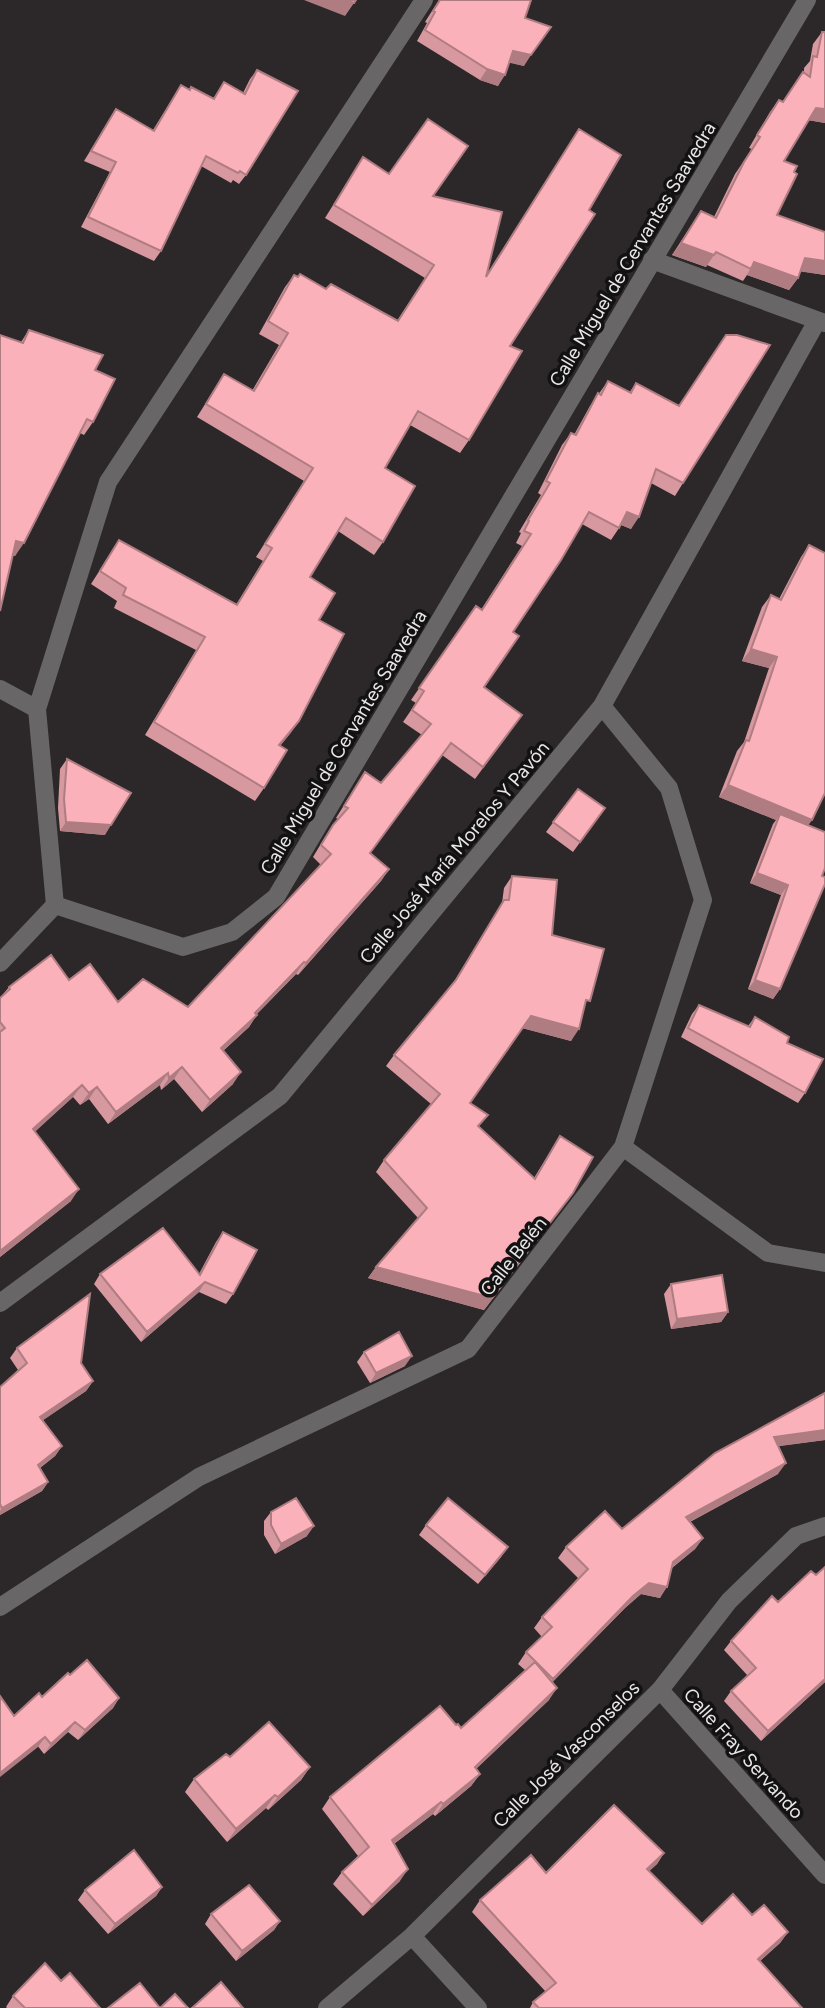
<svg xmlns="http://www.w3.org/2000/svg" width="825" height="2008" viewBox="0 0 825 2008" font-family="Figtree,sans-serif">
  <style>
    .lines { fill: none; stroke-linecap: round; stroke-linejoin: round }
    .minor { stroke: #686666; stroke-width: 18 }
    .wall { fill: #d7989f }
    .shaded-wall { fill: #af7c82 }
    .building { fill: #fab1b9; stroke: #af7c82; stroke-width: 2 }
    .labels { text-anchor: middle; stroke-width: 7; stroke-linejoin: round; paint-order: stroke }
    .street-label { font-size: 19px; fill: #e9e7e7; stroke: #131212 }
  </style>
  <rect width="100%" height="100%" fill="#2c2829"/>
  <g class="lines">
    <path class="minor" d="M652,260L825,323
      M0,689L37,709
      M55,905L183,947L232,932L276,897L807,0
      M55,905L37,709L108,482L424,0
      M0,963L55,905
      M623,1147L768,1253L825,1263
      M0,1303L280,1096L602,706L817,321
      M0,1607L199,1477L468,1349L623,1147L703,900L669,788L602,706
      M660,1690L825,1875
      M412,1936L478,2008
      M327,2008L412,1936L660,1690L729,1601L796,1536L825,1526"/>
  </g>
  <path class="wall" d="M439,0H531L525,18L524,66L509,62L498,86L480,80L417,41L427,23L425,22Z
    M822,32H825V123L808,120L784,161L777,215L825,232V275L800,271L798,278L789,290L747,275L743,281L707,265L706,267L672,255L701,211L714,217L735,174L752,149L749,148L770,112L779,100L783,102L804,73V68L810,61L813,44Z
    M257,70L246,175L239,184L233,180L231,183L201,166L161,251L154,261L81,227L110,172L84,161L116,109L153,130L181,85L189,90L191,87L213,99L224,82L243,93L250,79Z
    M579,129L510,346L469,440L460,453L410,425L385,468L383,542L374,555L338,531L310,577L319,620L299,721L280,746L264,788L255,801L145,735L196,650L114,608L117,601L91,584L119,540L236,605L263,561L256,557L304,481L197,417L224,374L252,391L279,345L259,334L285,287L294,275L397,321L425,278L325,218L363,157L389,174L433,196L487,274Z
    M29,330L95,370L93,422L84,435L80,433L15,556L13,555L21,342Z
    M608,381L629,393L636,383L683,483L675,496L651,483L631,529L621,525L611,540L582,524L513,632L484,687L522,715L475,779L442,755L370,853L389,869L381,881L298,975L296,974L257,1014L249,1027L223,1051L233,1084L202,1112L174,1079L161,1090L160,1085L108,1124L89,1099L80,1105L73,1097L35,1131L71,1201L0,1257V998L9,987L69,980L118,1002L188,1007L321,865L313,857L325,837L338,819L336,818L365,772L381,783L422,735L403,722L416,703L411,700L476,606L481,610L522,546L516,543L521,533L519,532L541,495L538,493L562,445L571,433L574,435L590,406Z
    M809,545L812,820L808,825L780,989L773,999L748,989L781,895L750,883L773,824L776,820L719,797L737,751L744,742L769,668L742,661L762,607L771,595L779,599L801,557Z
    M67,759L105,835L60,831L58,808L60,769Z
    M578,789L605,808L573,852L546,832Z
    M512,876L552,935L584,1010L571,1041L522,1028L470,1103L479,1127L534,1178L560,1136L565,1204L484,1310L368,1278L376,1267L418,1218L376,1172L384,1160L431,1104L386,1066L394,1055L452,985L502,903L504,888Z
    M699,1005L748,1026L755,1017L787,1043L805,1093L798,1103L681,1037L692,1014Z
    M223,1232L233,1294L226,1304L199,1292L141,1342L94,1284L100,1274H199L216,1242Z
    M671,1284L728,1312L721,1322L671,1329L664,1294Z
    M17,1348L81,1363L93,1381L86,1391L43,1420L62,1446L55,1456L40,1468L48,1482L42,1491L0,1515V1387L18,1370L10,1358Z
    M364,1352L405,1366L370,1383L357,1362Z
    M825,1393V1440L778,1446V1474L690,1522L703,1538L695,1549L672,1568L660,1598L641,1594L625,1608L552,1682L549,1700L476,1769L480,1774L471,1786L435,1816L433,1814L394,1844L400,1881L363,1916L333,1884L342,1872L358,1856L322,1809L330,1797L456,1725L461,1728L525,1670L518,1664L526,1652L542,1637L534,1628L542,1617L578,1578L558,1558L566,1547L622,1529Z
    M271,1512L307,1536L275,1554L264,1535V1521Z
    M426,1525L501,1557L478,1584L419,1535Z
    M825,1567V1682L761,1741L724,1701L731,1691L748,1676L724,1650L731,1641L778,1602L816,1575Z
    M70,1675L119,1698L113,1708L78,1740L68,1732L44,1754L14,1716L42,1697Z
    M230,1757L310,1767L301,1780L268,1810L266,1808L227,1842L185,1792L194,1779Z
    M664,1853L657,1864L649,1871L702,1924L752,1915L788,1932L780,1943L760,1961L802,2008H530L533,2002L546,1992L472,1912L480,1900L546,1873Z
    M162,1887L156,1896L108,1934L78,1900L85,1890Z
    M211,1914L280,1921L274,1930L236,1961L205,1924Z
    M61,1981L100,2008H7L6,2007L13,1996Z"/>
  <path class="shaded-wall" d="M304,0H346L354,3L345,16Z
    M513,51L531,55L524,66L506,62Z
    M487,69L505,75L498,86L480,80Z
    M816,108L825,109V123L807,120Z
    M681,243L714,255L706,267L672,255Z
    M805,258L825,261V275L797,271Z
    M754,262L798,278L789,290L747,275Z
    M627,512L639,517L631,529L619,524Z
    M16,541L24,543L15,556L7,553Z
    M751,649L777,657L769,668L742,661Z
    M299,721L290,734L270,758L279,745Z
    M728,785L812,820L803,832L780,814L776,820L719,797Z
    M66,822L111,825L105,835L60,831Z
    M389,869L381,881L298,975L306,963Z
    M757,873L788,885L781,895L750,883Z
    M304,962L296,974L246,1025L255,1013Z
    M755,980L780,989L773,999L748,989Z
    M257,1015L249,1027L213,1060L221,1048Z
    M531,1016L579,1029L571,1041L522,1028Z
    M182,1067L174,1079L161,1090L169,1078Z
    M241,1072L233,1084L202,1112L210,1100Z
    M168,1073L160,1085L108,1124L116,1112Z
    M82,1085L73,1097L25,1141L33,1129Z
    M97,1087L89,1099L80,1105L89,1093Z
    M79,1189L71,1201L0,1257V1251Z
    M573,1193L484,1310L368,1278L376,1267Z
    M205,1282L199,1292L141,1342L147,1332Z
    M728,1312L721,1322L671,1329L677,1319Z
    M412,1356L405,1366L370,1383L376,1373Z
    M93,1381L86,1391L33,1427L40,1417Z
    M825,1430V1440L766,1448L774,1437Z
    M62,1446L55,1456L31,1474L38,1465Z
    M786,1463L778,1474L678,1528L686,1517Z
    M48,1482L42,1491L0,1515V1511L2,1508Z
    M314,1526L307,1536L275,1554L281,1544Z
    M703,1538L695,1549L665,1573L673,1562Z
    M508,1547L501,1557L478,1584L485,1575Z
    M649,1583L667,1587L660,1598L641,1594L625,1608L545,1690L553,1679L633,1596Z
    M825,1679V1682L761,1741L768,1731Z
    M557,1688L549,1700L466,1778L475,1767Z
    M119,1698L113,1708L78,1740L85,1730Z
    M75,1722L68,1732L44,1754L51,1744Z
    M45,1737L38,1747L0,1777V1773Z
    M310,1767L301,1780L268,1810L278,1797Z
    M480,1774L471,1786L435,1816L443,1804Z
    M275,1795L266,1808L227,1842L236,1829Z
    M441,1802L433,1814L383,1852L392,1840Z
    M664,1853L657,1864L639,1881L647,1869Z
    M408,1869L400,1881L363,1916L372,1905Z
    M162,1887L156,1896L108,1934L115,1924Z
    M280,1921L274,1930L236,1961L242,1951Z
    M788,1932L780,1943L750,1970L758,1959Z"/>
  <path class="building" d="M346,0H356L354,3Z
    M440,0H531L525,18L551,27L531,55L513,51L505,75L487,69L425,30L435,12L433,11Z
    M822,32H825V109L816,108L784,161L797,166L794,172L797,174L777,215L825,232V261L805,258L798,278L754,262L751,269L716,252L714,255L681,243L701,211L716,218L744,162L760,137L757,135L779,100L783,102L803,72L810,77L813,56L817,57Z
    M257,70L298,91L246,175L240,171L238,173L206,156L161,251L88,217L116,162L91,151L116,109L154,131L181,85L190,90L191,87L214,99L224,82L245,94Z
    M428,119L468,146L433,196L502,212L486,277L579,129L621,155L589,210L595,214L510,346L522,351L469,440L418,411L385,468L415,486L383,542L346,518L310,577L335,593L319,620L344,634L299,721L279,745L287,750L264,788L154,722L205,637L123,595L126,588L100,571L119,540L237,605L272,548L265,544L313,468L206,404L224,374L254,391L288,333L268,321L294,275L298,277L300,274L326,289L331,284L398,321L434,265L334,205L363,157L389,174Z
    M29,330L103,355L95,370L115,379L93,422L87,419L24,543L16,541L0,611V335L23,343Z
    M726,335H737L770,345L683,483L656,469L639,517L627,512L619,528L589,512L561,560L513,632L519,636L484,687L522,715L483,767L451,743L370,853L389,869L306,963L304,962L255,1013L257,1015L221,1048L241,1072L210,1100L182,1067L169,1078L168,1073L116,1112L97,1087L89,1093L82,1085L33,1129L79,1189L0,1251V1032L5,1028L0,1022V998L10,989L9,987L51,955L69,980L90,964L118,1002L143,979L188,1007L331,854L321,845L333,825L348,808L344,806L365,772L381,783L431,724L412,710L424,691L419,688L476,606L482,610L531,534L524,531L529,521L528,520L550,483L546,481L571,433L576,435L598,393L601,395L608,381L631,393L636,383L679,406Z
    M809,545L825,553V793L812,820L728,785L746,740L749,741L777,657L751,649L771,595L781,600Z
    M67,759L131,793L111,825L66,822L64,799Z
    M578,789L605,808L580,842L553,822Z
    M780,814L825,832V868L822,876L825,877V884L780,989L755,980L788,885L757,873Z
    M512,876L557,880L552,935L604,949L590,1001L586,1000L579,1029L531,1016L470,1103L488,1115L478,1126L535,1179L560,1136L593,1157L573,1193L492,1298L376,1267L427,1208L384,1160L440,1094L394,1055L456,980L504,900H509Z
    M699,1005L750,1027L755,1017L789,1037L787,1043L823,1059L805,1093L688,1028Z
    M163,1228L200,1275L223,1232L257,1250L233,1294L205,1282L147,1332L100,1274Z
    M722,1275L728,1312L677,1319L671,1284Z
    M90,1294L81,1363L93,1381L40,1417L62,1446L38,1465L48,1482L2,1508L0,1504V1387L27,1363L17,1348Z
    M399,1332L412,1356L376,1373L364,1352Z
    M825,1393V1430L774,1437L786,1463L686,1517L703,1538L673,1562L667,1587L649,1583L633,1596L553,1679L526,1652L552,1627L542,1617L588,1569L566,1547L605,1511L622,1529L715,1453Z
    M296,1498L314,1526L281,1544L271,1525V1512Z
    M448,1498L508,1547L485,1575L426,1525Z
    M825,1567V1679L768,1731L731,1691L756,1668L731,1641L772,1596L778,1602L811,1571L816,1575Z
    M87,1660L119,1698L85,1730L75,1722L51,1744L45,1737L0,1773V1696L14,1716L39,1693L42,1697L68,1673L70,1675Z
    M535,1662L557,1688L475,1767L480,1774L443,1804L441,1802L392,1840L408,1869L372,1905L342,1872L369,1847L330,1797L440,1706L456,1725L458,1724L461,1728Z
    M269,1722L310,1767L278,1797L275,1795L236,1829L194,1779L226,1754L230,1757Z
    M614,1805L664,1853L647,1869L702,1924L733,1894L752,1915L764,1905L788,1932L758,1959L802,2008H539L533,2002L556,1983L480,1900L531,1855L546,1873Z
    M134,1850L162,1887L115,1924L85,1890Z
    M249,1885L280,1921L242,1951L211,1914Z
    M45,1963L61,1981L70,1973L100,2008H25L13,1996Z
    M221,1982L243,2008H192Z
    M140,1983L160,2008L175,1994L188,2008H108Z"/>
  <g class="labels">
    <g class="street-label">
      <text transform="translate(632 254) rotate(-59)" y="7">Calle Miguel de Cervantes Saavedra</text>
      <text transform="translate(343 742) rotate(-59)" y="7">Calle Miguel de Cervantes Saavedra</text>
      <text transform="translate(454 852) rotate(-50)" y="7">Calle José María Morelos Y Pavón</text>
      <text transform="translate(513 1256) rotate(-52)" y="7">Calle Belén</text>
      <text transform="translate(744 1753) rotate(48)" y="7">Calle Fray Servando</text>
      <text transform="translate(566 1754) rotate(-45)" y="7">Calle José Vasconselos</text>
    </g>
  </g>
</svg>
